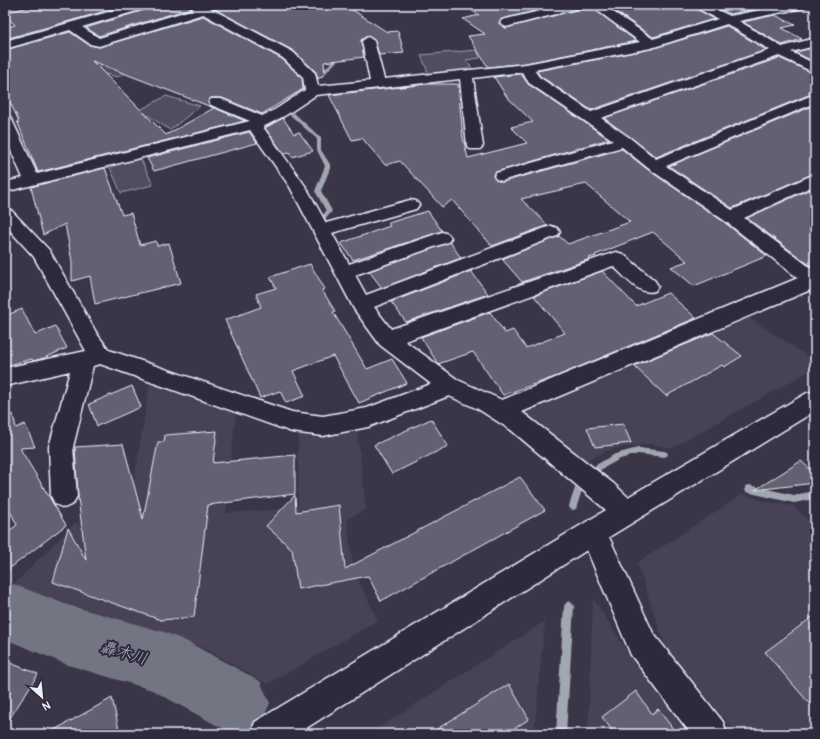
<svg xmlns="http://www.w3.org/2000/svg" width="820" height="739" viewBox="0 0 820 739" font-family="Pangolin,'Klee One',sans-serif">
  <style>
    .built { fill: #464354 }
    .green { fill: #504e5f; stroke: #9ca0ac }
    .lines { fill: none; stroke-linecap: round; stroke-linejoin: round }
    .stream { fill: #a2a6b1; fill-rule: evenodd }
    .river { fill: #737482; fill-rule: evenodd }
    .building { fill: #636171; stroke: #e8f1f8; fill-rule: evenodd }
    .minor-casing { stroke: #e8f1f8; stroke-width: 3 }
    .minor { fill: #2f2a3d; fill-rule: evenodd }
    .labels { text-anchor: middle; stroke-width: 4; stroke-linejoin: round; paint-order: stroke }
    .near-water-label { font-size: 16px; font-style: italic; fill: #aeb2bd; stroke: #2f2a3d }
  </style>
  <rect width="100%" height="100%" fill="#3a3648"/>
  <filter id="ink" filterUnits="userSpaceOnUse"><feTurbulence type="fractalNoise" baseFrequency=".025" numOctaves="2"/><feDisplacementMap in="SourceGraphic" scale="8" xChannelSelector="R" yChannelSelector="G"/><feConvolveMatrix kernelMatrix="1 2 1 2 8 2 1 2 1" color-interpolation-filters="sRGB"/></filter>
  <g filter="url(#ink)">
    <path class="built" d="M745,315L815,361V368L672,448L650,444L612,449L585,461L518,410Z
      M150,380L236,411L226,513L298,508V433L357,429L366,509L347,519L354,572L378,620L268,684L204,648L12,586L75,523L127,528Z
      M743,494L766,502L794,506L815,527V734H737L667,651L637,563Z
      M593,598L634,662L692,734H588Z
      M545,621L534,734H369Z"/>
    <path class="green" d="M143,47L159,52L118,77L80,68Z
      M477,50L480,58L466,60L473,70L429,75L421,55Z
      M166,96L200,106L170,130L140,110Z
      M140,157L153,185L121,193L109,165Z"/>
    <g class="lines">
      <path class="stream" d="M334,52L337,53L338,60L321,78H317V76L334,60Z
        M289,112H293L321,138V150L331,166L321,191L332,211L325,220H321L320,219L326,211L315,191L325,166L317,150V139L289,114Z
        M638,448L664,451L667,452L668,454L667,456L664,457L638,454L620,459L602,469L582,490L576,509L573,510L570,509L569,506L576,485L596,465L615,454Z
        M749,485L794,495L815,491V499L794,503L746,492L745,489L746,486Z
        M569,601L572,603L574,606L566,734H556L564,606L566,603Z"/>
      <path class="river" d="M5,581L68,605L164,632L186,641L260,681L270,703L260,725L236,734L216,725L152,690L68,665L5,639Z"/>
    </g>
    <path class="building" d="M37,5H127L5,39V28L15,25L5,15L10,14L8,12Z
      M154,5H188L191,8L99,36L86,28L150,8Z
      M207,5H345L387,32L398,31L404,53L379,55L375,41L367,36L361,40L364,57L324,62L325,74L318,79L316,72L294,51Z
      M463,5H559L502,19L499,23L506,28L583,8L589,5L636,41L526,63L488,67L468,36L485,34L463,19L479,15Z
      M606,5H690L714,19L653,37Z
      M710,5H754L761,8L730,14Z
      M775,15L795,25L782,28L802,39L782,45L743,22Z
      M203,16L282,59L302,78L303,89L262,114L222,98H211L208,101L210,106L245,121L38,172L17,121H19L5,92V50L70,32L89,45L99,47ZM92,61L214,108L166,135Z
      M727,26L766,50L591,110L540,76L537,71L651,49Z
      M813,48L815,49L814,62L795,52Z
      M779,58L815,74V89L808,92L811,94L656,157L604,118Z
      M521,74L528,84L609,139L496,172L493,175L496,180L502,182L622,149L647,169L724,222L767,256L694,286L671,267L687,261L653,232L595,255L596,256L589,258L590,259L522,282L502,259L559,236L568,244L630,222L586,184L521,199L548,225L492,246L452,200L442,207L400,161L385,165L362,138L352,140L329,95L428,84H458L463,138L468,158L527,143L511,127L533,122L507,97L494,77Z
      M815,105V173L732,208L669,166Z
      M283,118L294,134L299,132L313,151L292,157L289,152L284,154L265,128Z
      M249,132L257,143L154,171L147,158Z
      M105,168L122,215L131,213L140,245L156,241L157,246L169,243L181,283L95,304L90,276L72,281V261L65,224L43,235L31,187Z
      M815,187V269L747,218Z
      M428,211L442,231L353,260L341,243L390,226L388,223Z
      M450,242L461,258L382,288L369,271Z
      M310,264L325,289L322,290L335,311L333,312L367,369L392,359L407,383L359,403L333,356L293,371L305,396L286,403L280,391L260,398L225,320L261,307L256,294L276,288L270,277Z
      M471,271L488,294L406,322L391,302Z
      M602,271L636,306L668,293L696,318L555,377L503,395L473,352L438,364L421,337L490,312L505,333L513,330L526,348L565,333L534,296Z
      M22,309L35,335L55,326L67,348L44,358L33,361L32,359L5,366V316Z
      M713,333L742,356L724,367L722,365L666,396L634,366Z
      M132,386L141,407L97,426L89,404Z
      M13,414L16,428L25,424L35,447L21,448V450L66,525L5,572V534L17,525L5,501V415Z
      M431,419L448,446L392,474L374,445Z
      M623,424L631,443L595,447L587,428Z
      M217,431L213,463L295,455V494L208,505L194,617L161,620L53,582L68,528L86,560L78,497L75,447L123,444L143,519L158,442H164L165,435Z
      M801,461L815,474V483L755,490Z
      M520,477L545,510L381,601L368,576L298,589L292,549L266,526L295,495L296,512L339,505L345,569Z
      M815,615V710L765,652Z
      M5,661L38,674L5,726Z
      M509,684L529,719L506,734H429Z
      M636,691L652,714L658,709L677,734H615L602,717Z
      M112,698L120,734H47Z"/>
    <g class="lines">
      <g class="minor-casing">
        <path id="minor" d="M5,5H15L5,10Z
          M133,5H152L150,7L82,27L99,38L194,9L189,5H204L293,52L315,73L318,86L370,81L362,41L368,37L374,41L384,79L526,64L640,42L590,5H603L653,39L718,19L691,5H707L730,16L786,5H809L803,8L739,21L782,47L815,38V46L791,52L815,64V73L779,56L601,118L630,138L656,159L815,94V103L666,166L732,210L815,174V185L744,218L815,271V288L522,412L614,484L628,497L807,393L815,391V411L609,537L653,633L723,722L727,734H691L631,655L587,550L297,734H251L255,722L606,510L511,430L478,409L449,396L368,427L323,436L292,432L100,364L93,366L73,447L77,496L73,504L64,508L55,504L51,496L49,447L70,371L5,386V368L86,351L34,257L5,225V209L11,210L49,250L97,334L109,350L292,412L323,416L367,408L431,384L380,345L354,309L290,187L250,130L5,192V182L23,178L5,137V116L10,117L12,120L37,174L250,121L211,105L209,102L211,99H221L262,116L276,109L305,90L303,77L283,58L203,14L99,46L90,44L70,30L5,49V41ZM727,24L770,50L591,112L539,77L534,70L651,48ZM522,72L529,83L613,140L496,173L494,176L496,179L502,181L508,179L622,147L648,168L725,221L798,278L502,400L458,380L405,341L613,266C625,276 638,296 655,291L658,286L655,281L623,254L616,252L391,329L374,307L557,236L560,232L557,228L551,226L545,228L366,295L355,275L448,242L451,238L448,234L442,232L349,264L332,233L416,209L419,205L416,201L410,200L326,223L306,187L263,127L286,115L316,95L460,79L467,146L470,149H480L483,146L473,78Z
          M565,5H585L583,7L506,27L500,23L502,20Z"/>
      </g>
      <use href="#minor" class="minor"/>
    </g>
  </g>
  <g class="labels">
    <g class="near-water-label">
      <text transform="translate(124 652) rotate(16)" y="6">轟木川</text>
    </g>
  </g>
  <rect width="820" height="739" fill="none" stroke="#2f2a3d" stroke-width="20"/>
  <rect x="10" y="10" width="800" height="719" fill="none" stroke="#e8f1f8" stroke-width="1.5" filter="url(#ink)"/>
  <g transform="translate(42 697) rotate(153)" stroke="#2f2a3d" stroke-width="3" paint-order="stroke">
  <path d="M0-3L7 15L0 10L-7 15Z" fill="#e8f1f8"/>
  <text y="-6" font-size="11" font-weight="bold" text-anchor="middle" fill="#e8f1f8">N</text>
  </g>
</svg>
